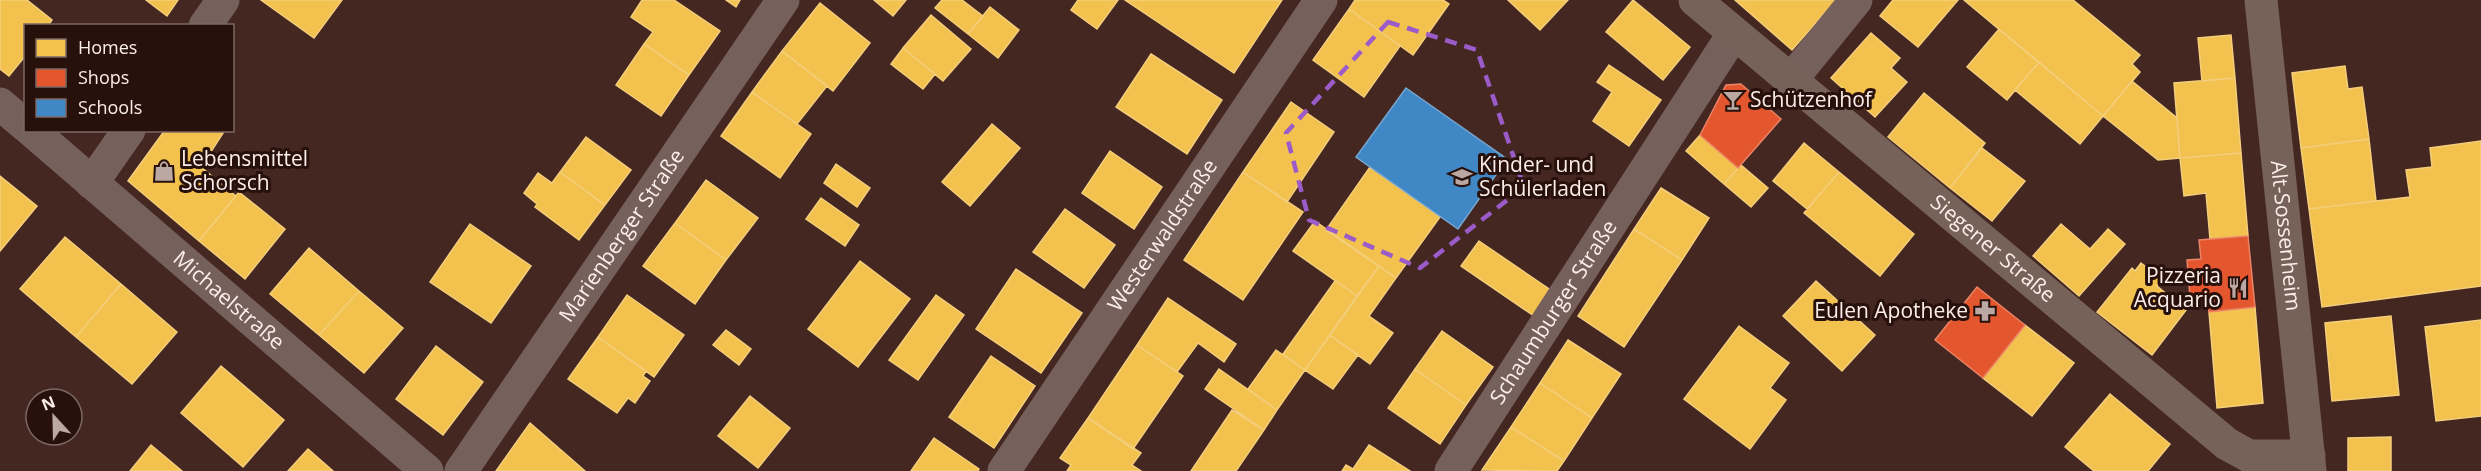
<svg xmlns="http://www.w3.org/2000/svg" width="2481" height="471" viewBox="0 0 2481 471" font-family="'Open Sans',sans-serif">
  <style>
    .homes { fill: #f2c14e; stroke: #f5ce7c; stroke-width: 1.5 }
    .shops { fill: #e4572e; stroke: #eb8466; stroke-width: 1.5 }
    .schools { fill: #3f88c5; stroke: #77a6d0; stroke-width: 1.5 }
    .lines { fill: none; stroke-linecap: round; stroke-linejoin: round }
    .minor { stroke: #76605b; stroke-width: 33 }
    .major { stroke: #766258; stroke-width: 33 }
    .marked { fill: none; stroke: #9b5cca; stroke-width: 4.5; stroke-dasharray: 12 8; stroke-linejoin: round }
    .labels { text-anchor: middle; stroke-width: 6; stroke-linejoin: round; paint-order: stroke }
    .poi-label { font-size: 21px; fill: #fbede9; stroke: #28100b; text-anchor: start }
    .street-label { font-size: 21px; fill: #fbede9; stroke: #28100b }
  </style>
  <rect width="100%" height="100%" fill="#442721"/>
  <path class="homes" d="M0,0H27L52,20L48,26H26V55L9,76L0,69Z
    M146,0H178L167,16Z
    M261,0H342L314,38Z
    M642,0H674L720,31L689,75L644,44L653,32L631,17Z
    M726,0H740L736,7Z
    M874,0H906L893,16Z
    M942,0H962L983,16L968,34L935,8Z
    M1078,0H1118L1097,29L1071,10Z
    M1125,0H1282L1234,73Z
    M1355,0H1443L1449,4L1413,55L1349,9Z
    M1508,0H1568L1540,30Z
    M1633,0L1690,47L1663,80L1606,32Z
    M1735,0H1836L1792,50Z
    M1893,0H1958L1918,47L1880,16Z
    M1964,0H2073L2140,55L2132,64L2140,72L2103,116Z
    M820,3L870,43L833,91L782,51Z
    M990,7L1019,30L998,58L968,34Z
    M1349,9L1400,46L1364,97L1313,60Z
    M931,15L971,49L943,81L903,48Z
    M1999,29L2039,62L2007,100L1967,67Z
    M1871,33L1900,58L1891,68L1907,82L1875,117L1831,78Z
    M2231,35L2235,78L2202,81L2198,38Z
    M644,44L689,75L661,116L616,85Z
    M903,48L935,74L923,89L891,64Z
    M782,51L827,86L797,124L752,92Z
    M1151,54L1222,100L1187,154L1116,107Z
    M2039,62L2103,116L2080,144L2015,90Z
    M1609,65L1661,100L1629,146L1593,121L1612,92L1597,82Z
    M2345,66L2348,89L2362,87L2369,139L2301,148L2292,73Z
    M2235,78L2241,153L2180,158L2174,83Z
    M2132,81L2177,118L2180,158L2158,160L2103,116Z
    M752,92L811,134L780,178L721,136Z
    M1924,93L1985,143L1950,188L1888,137Z
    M1291,102L1334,132L1287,202L1243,172Z
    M992,124L1020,148L970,206L942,182Z
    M165,130H225L201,167L236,196L199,241L128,181Z
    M1700,135L1738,168L1724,184L1686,151Z
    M586,137L631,170L605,205L560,172Z
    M2369,139L2376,201L2309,209L2301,148Z
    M2481,141V286L2322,307L2309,209L2410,197L2406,170L2432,167L2430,148Z
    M1804,143L1839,172L1807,209L1773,181Z
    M1982,148L2025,181L1992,221L1950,188Z
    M1110,151L1162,187L1134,229L1082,193Z
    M2241,153L2248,236L2210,239L2206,193L2184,196L2180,158Z
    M836,164L870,188L857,207L824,183Z
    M1741,165L1768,188L1751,207L1724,184Z
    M1370,167L1440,217L1396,278L1326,230Z
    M560,172L605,205L579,240L535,207L537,204L524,193L538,173L552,183Z
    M1243,172L1303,212L1243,300L1184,260Z
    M1839,172L1914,234L1880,276L1804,213Z
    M0,176L37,206L0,251Z
    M706,180L758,218L726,260L675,223Z
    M1661,188L1709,218L1682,260L1634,229Z
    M239,192L285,229L245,279L199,241Z
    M821,198L859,225L845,246L806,219Z
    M1065,209L1115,245L1084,288L1033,252Z
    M1315,221L1379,266L1357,296L1293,251Z
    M675,223L726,260L695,304L643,266Z
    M470,224L531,266L491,323L430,282Z
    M2061,224L2090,249L2108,229L2125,244L2079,296L2033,256Z
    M1634,229L1682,260L1624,347L1578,316Z
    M65,237L121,284L76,337L20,289Z
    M1479,241L1552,291L1534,316L1461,266Z
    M309,248L359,291L319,335L270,294Z
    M860,261L910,299L858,367L808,329Z
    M2141,263L2162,279L2157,286L2186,310L2152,355L2097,312L2132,268L2135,271Z
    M1379,266L1396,278L1369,316L1393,333L1370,364L1330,335Z
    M1016,269L1082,313L1041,373L976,329Z
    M1335,281L1357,296L1305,370L1283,354Z
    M1816,281L1875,335L1842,371L1783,316Z
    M121,284L177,332L132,384L76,337Z
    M359,291L403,328L364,373L319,335Z
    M627,295L684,335L654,377L598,337Z
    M936,295L964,315L918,380L889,360Z
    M1168,298L1236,344L1224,362L1198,343L1177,372L1137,345Z
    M2255,307L2263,403L2217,408L2209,312Z
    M2391,316L2399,395L2332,401L2325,323Z
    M2481,320V416L2436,421L2425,327Z
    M2025,325L2074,363L2032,416L1983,378Z
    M1739,326L1789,363L1770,388L1786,400L1750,449L1684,399Z
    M726,330L751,349L739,365L713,345Z
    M1442,331L1493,367L1466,405L1415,369Z
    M1330,335L1358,355L1333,389L1305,370Z
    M598,337L646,371L643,376L650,381L635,403L628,398L617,413L568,379Z
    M1568,340L1621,374L1592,418L1540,383Z
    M1137,345L1183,376L1133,449L1088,418Z
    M436,346L483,382L443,435L396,399Z
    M1276,350L1305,370L1277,410L1248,389Z
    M991,356L1035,386L994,448L949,417Z
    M221,366L284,420L243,467L181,413Z
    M1219,369L1277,410L1264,430L1205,389Z
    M1415,369L1466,405L1440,444L1388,408Z
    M1540,383L1592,418L1564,461L1511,427Z
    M2110,394L2170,444L2148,471H2094L2065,447Z
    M750,396L790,428L758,468L718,436Z
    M1232,410L1264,430L1236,471H1191Z
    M1088,418L1141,453L1132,465L1141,471H1067L1071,465L1060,458Z
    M530,423L585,471H496Z
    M1511,427L1564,461L1557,471L1482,470Z
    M2391,437V471H2348V438Z
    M934,438L979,469L978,471H911Z
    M151,445L182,471H130Z
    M1369,445L1410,471H1342L1346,465L1353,469Z
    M308,449L333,471H288Z"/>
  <path class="shops" d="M1741,84L1781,119L1738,168L1700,135L1726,85Z
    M2248,236L2255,307L2209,312L2207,296L2190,297L2187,260L2201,259L2199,240Z
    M1977,287L2025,325L1983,378L1935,340Z"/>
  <path class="schools" d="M1406,88L1507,159L1458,229L1356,157Z"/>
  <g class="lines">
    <g class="minor">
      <path d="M205,26L223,0"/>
      <path d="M1791,80L1856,0"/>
      <path d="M0,104L26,126"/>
      <path id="s1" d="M31,130L427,471"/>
      <path d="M92,183L129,130"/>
      <path id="s2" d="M461,471L783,0"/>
      <path id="s3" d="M1004,471L1321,0"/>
      <path id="s4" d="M1451,471L1734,33"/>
    </g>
    <g class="major">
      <path id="s5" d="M1695,0L2227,444L2249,456H2309"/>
      <path id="s6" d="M2261,0L2310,471"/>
    </g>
  </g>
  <path class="marked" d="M1388,22L1477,50L1524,187L1420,268L1309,220L1286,133Z"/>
  <defs>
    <g id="bar-bare" transform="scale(1.62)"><path d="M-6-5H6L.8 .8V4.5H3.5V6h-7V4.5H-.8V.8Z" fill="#bba8a3" stroke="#28100b" stroke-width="2.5" paint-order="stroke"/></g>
    <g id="shop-bare" transform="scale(1.62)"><path d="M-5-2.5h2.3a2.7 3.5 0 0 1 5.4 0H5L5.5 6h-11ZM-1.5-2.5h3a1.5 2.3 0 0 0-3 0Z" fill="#bba8a3" stroke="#28100b" stroke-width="2.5" paint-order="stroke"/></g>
    <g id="school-bare" transform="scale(1.62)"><path d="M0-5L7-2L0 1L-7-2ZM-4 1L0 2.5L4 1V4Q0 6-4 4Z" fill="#bba8a3" stroke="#28100b" stroke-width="2.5" paint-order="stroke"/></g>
    <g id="restaurant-bare" transform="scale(1.62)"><path d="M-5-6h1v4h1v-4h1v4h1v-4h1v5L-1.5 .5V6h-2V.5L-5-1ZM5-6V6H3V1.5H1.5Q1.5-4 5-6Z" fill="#bba8a3" stroke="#28100b" stroke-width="2.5" paint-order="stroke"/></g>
    <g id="pharmacy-bare" transform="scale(1.62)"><path d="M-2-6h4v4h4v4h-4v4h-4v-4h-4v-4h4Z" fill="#bba8a3" stroke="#28100b" stroke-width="2.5" paint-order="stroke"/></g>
  </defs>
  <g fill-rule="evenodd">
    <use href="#bar-bare" x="1733" y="100"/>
    <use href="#shop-bare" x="164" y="171"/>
    <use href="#school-bare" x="1462" y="177"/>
    <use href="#restaurant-bare" x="2238" y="288"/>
    <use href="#pharmacy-bare" x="1985" y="311"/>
  </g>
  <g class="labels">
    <g class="poi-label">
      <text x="1750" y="107">Schützenhof</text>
      <text x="181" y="166">Lebensmittel<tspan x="181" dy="24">Schorsch</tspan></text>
      <text x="1479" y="172">Kinder- und<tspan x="1479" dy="24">Schülerladen</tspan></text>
      <text x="2221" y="283" text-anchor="end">Pizzeria<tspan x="2221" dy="24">Acquario</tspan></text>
      <text x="1968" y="318" text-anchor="end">Eulen Apotheke</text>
    </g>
    <g class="street-label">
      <text dy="7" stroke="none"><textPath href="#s6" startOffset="237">Alt-Sossenheim</textPath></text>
      <text dy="7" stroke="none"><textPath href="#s2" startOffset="285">Marienberger Straße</textPath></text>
      <text dy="7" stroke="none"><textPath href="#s3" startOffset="284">Westerwaldstraße</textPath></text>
      <text dy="7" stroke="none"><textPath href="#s5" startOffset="388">Siegener Straße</textPath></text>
      <text dy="7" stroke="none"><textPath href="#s1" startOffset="261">Michaelstraße</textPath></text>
      <text dy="7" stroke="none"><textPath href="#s4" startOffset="189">Schaumburger Straße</textPath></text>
    </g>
  </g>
  <rect x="24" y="24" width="210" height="108" fill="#28100b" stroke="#7c6864" stroke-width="1.5"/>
  <rect x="36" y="39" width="30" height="18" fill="#f2c14e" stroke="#7c6864" stroke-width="1.5"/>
  <text x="78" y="54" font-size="18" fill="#fbede9">Homes</text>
  <rect x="36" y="69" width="30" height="18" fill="#e4572e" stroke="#7c6864" stroke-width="1.5"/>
  <text x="78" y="84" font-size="18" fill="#fbede9">Shops</text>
  <rect x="36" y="99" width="30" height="18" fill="#3f88c5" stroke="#7c6864" stroke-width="1.5"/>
  <text x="78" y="114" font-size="18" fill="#fbede9">Schools</text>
  <g transform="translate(54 417) rotate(338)"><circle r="28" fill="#28100b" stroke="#7c6864" stroke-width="1.5"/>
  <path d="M0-4.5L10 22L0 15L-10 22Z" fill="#bba8a3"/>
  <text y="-9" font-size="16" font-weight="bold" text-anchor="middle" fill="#fbede9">N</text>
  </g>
</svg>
